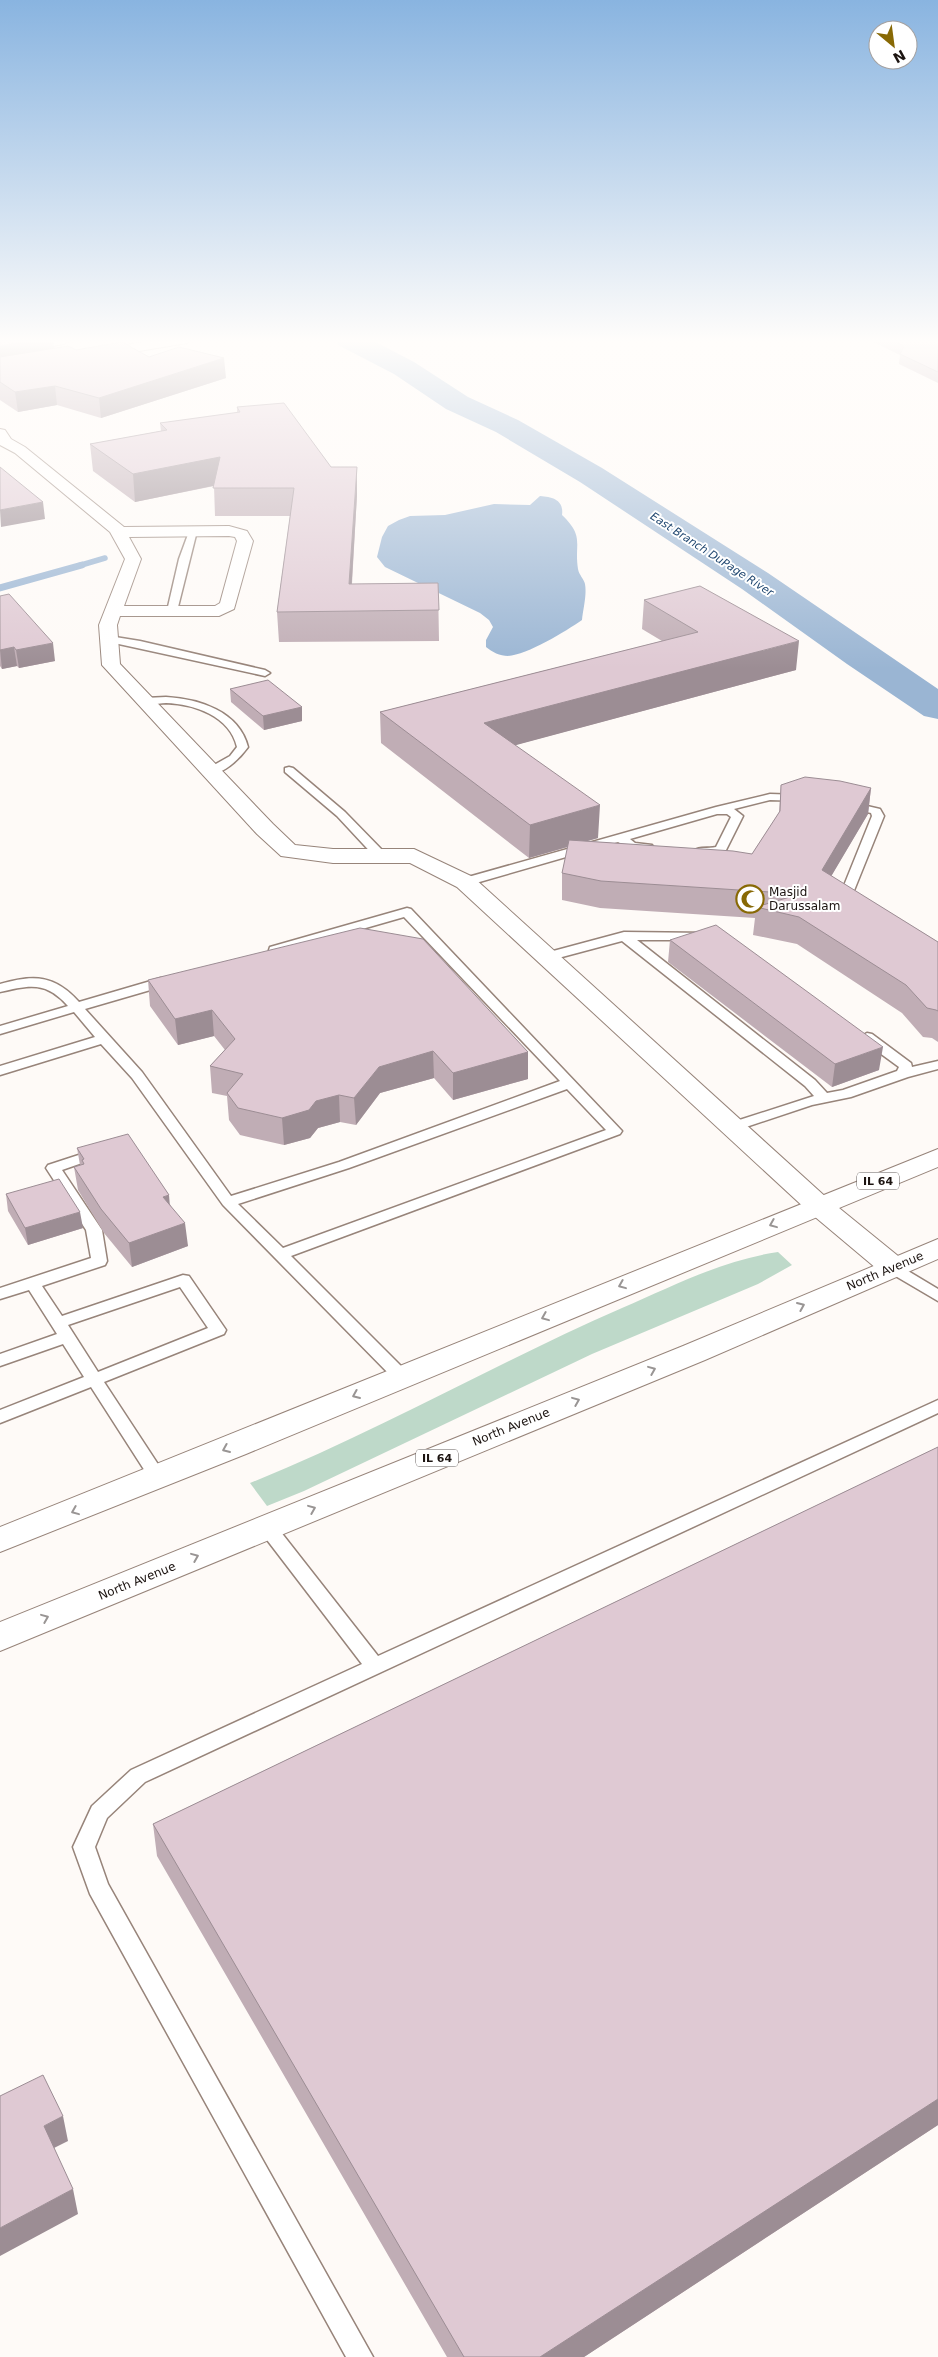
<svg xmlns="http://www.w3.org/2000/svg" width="938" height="2357" viewBox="0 0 938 2357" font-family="'DejaVu Sans',sans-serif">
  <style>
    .green { fill: #bed9c9 }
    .water { fill: #9ab5d3 }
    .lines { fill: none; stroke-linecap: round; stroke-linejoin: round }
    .stream-far1 { stroke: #9ab5d3; stroke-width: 5.5 }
    .stream { stroke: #9ab5d3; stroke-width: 7 }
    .river { fill: #9ab5d3; fill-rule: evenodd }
    .service-casing { stroke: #97847a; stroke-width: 3 }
    .minor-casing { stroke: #97847a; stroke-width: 2 }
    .primary-casing { stroke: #97847a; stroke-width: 2 }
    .service { fill: #fff; fill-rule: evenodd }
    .minor { fill: #fff; fill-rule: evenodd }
    .primary { fill: #fff; fill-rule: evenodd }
    .wall { fill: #c0adb5 }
    .shaded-wall { fill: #9c8d94 }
    .building { fill: #dfc9d3; stroke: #9c8d94 }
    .oneway { stroke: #999594 }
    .labels { text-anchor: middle; stroke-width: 4; stroke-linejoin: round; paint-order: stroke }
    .far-water-label { font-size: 11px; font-style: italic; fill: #204770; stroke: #fff }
    .shield { fill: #fff; stroke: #605a58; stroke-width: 1 }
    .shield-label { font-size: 11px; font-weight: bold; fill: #1c1411 }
    .poi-label { font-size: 12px; fill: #1c1411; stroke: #fff; text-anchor: start }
    .street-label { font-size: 12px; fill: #1c1411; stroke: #fff }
  </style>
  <rect width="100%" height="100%" fill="#fefaf7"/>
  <path class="green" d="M778,1252L792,1265L758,1284L592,1354L304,1491L267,1506L250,1483C377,1432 496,1363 622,1308C673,1286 723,1260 778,1252Z"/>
  <path class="water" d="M540,496C553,497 564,500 562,515C585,537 574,543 578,569C579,575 584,579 585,584C587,595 583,609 582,620C566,631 527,655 508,656C500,656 492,652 486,647V640L493,627L489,620L480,613L385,567L377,557L382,537L388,526L399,520L410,516L445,515L494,504L530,505Z"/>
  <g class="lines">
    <path class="stream-far1" d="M78,566L105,558"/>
    <path class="stream" d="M0,588L82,565"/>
    <path class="river" d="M335,339H370L414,362L468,397L518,420L602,468L768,573L938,689V719L924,716L847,664L742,589L580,482L496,432L446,409L394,374L338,345Z"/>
    <g class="service-casing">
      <path id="service" d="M190,529L197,531L177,611L172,614L167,611L179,559Z
        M109,636L140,641L265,670L270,673L265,676L105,641L104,639Z
        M166,697C199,699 239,711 248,747C240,758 222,777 207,773V769L230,756L237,747C230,716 194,704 166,703C158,703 146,707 140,701L145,698Z
        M289,767L293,768L345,812L385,853L387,856L385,859H377L337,816L285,772V768Z
        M770,794L800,795L806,798L800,801L770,800L734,809L743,816L725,852C715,855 701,860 692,852C697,846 709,849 716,847L731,817L727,814H717L630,839L635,843L652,845L654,848L652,851L632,850L618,842L469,885H461L459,882L461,879L716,807Z
        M850,802L880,809L884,816L853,893L852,898L858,905L852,909L842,902L841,893L872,816L871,813L846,807L844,805Z
        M407,908L411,909L622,1131L620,1134L291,1256L407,1372L409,1376L407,1380L401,1382L395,1380L223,1205L132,1078L101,1044L0,1075V1066L95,1037L74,1012L0,1034V1026L68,1006C46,981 30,985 0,992V984C34,974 55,975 79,1002L161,978H171L173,981L171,984L85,1009L142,1072L231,1196L339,1162L560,1081L404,917L275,954L269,950L270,947ZM567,1089L606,1130L283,1248L238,1204L349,1168Z
        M624,932L708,933L709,936L708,939L703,940H637L815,1080L827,1093L843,1090L897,1071L899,1067L862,1040L860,1037L867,1033L872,1034L911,1063L912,1067L938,1061V1069L908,1077L851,1097L812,1105L737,1130H727L725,1127L727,1124L814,1096L805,1086L622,941L547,961L541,957L542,954Z
        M97,1149L102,1150L104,1153L102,1156L62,1170L102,1230L107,1261L105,1265L42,1286L62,1316L183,1275L189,1276L226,1330L224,1334L104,1382L167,1478L164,1482L158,1484L152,1482L91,1387L0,1423V1410L84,1377L63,1344L0,1366V1354L57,1334L29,1290L0,1299V1288L91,1258L86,1230L46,1168L48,1165ZM180,1287L208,1328L98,1372L68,1325Z
        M893,1262L938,1289V1301L887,1271L885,1267L887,1263Z
        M938,1400V1413L145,1782L107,1818L95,1847L108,1884L373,2357H346L90,1894L73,1847L92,1806L131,1770L362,1664L261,1532L258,1527L261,1522L267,1520L273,1522L378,1656Z"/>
    </g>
    <g class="minor-casing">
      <path id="minor" d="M44,339L71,340L64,344L0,355V347Z
        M161,339H193L187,343L97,358L90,354L97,350Z
        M0,429L5,430L11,439L25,447L124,527L229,526L247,531L253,541L234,609L219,616H120L117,625L120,664L273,824L295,845L333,849H414L473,877L828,1199L903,1260L908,1267L903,1274L893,1276L883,1274L808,1211L457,887L410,863H333L281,856L257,834L102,665L99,625L125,559L110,532L15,453L0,445ZM229,536L235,537L237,541L220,603L215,606H124L141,559L129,537Z"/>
    </g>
    <g class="primary-casing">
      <path id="primary" d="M938,1149V1167L246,1454L0,1552V1527Z
        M938,1239V1259L705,1360L0,1651V1622L683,1346Z"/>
    </g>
    <use href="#service" class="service"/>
    <use href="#minor" class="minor"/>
    <use href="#primary" class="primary"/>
  </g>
  <path class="wall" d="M0,339H53L54,348L149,357L226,378L101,418L57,405L18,412L0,400Z
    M867,339H938V383L899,364L900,355Z
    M237,407L331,467H357V495L352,584L438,583L439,641L279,642L277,612L290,516H215L214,486L135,502L93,471L90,444L161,431L160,423L237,413Z
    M0,596L55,661L19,668L17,666L2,669L0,666Z
    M644,600L796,670L515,745L598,838L587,841L752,854L779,813L781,785L871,788L868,814L831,876L938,942V1042L932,1038L923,1037L902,1013L797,944L753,935L755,918L600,908L562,900V873L568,847L529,858L381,743L380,712L662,641L642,629Z
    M230,689L302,707V721L264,730L231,702Z
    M670,940L879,1070L832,1087L668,962Z
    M148,980L528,1052V1079L453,1100L434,1078L380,1093L356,1125L340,1122L318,1128L310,1138L284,1145L240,1135L229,1120L227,1096L212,1093L210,1066L225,1050L214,1036L178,1045L150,1006Z
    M77,1148L170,1204L188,1246L132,1267L104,1233L78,1190L74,1167L80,1165Z
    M6,1194L83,1228L28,1245L8,1211Z
    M938,1447V2125L584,2357H447L157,1856L153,1824Z"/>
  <path class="shaded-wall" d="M37,339H53L55,355L0,365V346Z
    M224,358L226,378L101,418L99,398Z
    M55,386L57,405L18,412L15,392Z
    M220,457L222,484L135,502L133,474Z
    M357,467V495L350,611L349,584Z
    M43,502L45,519L1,527L0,510Z
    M799,641L796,670L483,754L484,723Z
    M53,643L55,661L19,668L16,650Z
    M14,647L17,666L2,669L0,650Z
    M302,707V721L264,730L263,716Z
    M871,788L868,814L819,897L822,870Z
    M600,805L598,838L529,858L530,825Z
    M212,1010L214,1036L178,1045L175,1019Z
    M883,1047L879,1070L832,1087L835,1064Z
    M433,1051L434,1078L380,1093L356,1125L354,1098L379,1067Z
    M528,1052V1079L453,1100V1073Z
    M339,1095L340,1122L318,1128L310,1138L284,1145L282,1118L316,1101Z
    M169,1195L171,1219L163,1197Z
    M80,1212L83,1228L28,1245L25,1228Z
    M185,1223L188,1246L132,1267L129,1243Z
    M938,2099V2125L584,2357H540Z
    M63,2116L68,2141L50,2150L44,2126Z
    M73,2189L78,2214L0,2256V2228Z"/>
  <path class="building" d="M0,339H37L0,346Z
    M889,339H938V372L900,354L904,346Z
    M122,342L149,357L179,347L224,358L99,398L55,386L15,392L0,382V357L68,346L76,350Z
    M284,403L331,467H357L349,584L438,583L439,610L277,612L294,488H213L220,457L133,474L90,444L167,430L160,423L240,412L237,407Z
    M0,467L43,502L0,510Z
    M700,586L799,641L484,723L600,805L530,825L380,712L698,632L644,600Z
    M9,594L53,643L16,650L14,647L0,650V596Z
    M268,680L302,707L263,716L230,689Z
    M805,777L840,781L871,788L822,870L938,942V1011L936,1010L927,1008L906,985L799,917L756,907L800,894L601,881L562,873L569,840L733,851L752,854L780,811L781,785Z
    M716,925L883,1047L835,1064L670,940Z
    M360,928L423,939L528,1052L453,1073L433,1051L379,1067L354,1098L339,1095L316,1101L309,1110L282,1118L238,1108L227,1093L243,1074L210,1066L235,1039L212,1010L175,1019L148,980Z
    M128,1134L169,1195L163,1197L185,1223L129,1243L101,1209L74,1167L84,1164L82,1160L84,1159L77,1148Z
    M59,1179L80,1212L25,1228L6,1194Z
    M938,1447V2099L540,2357H464L153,1824Z
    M43,2075L63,2116L44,2126L73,2189L0,2228V2096Z"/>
  <defs><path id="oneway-chevron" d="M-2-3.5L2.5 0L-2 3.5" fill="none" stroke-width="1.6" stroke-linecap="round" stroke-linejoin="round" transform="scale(1.25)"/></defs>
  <g class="oneway">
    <use href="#oneway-chevron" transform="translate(773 1224) rotate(158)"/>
    <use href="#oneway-chevron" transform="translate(622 1285) rotate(158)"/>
    <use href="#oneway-chevron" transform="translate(801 1306) rotate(-23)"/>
    <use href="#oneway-chevron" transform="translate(545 1317) rotate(158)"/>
    <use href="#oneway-chevron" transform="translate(652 1370) rotate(-22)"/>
    <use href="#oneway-chevron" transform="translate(356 1395) rotate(157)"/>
    <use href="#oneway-chevron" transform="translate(576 1401) rotate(-22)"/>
    <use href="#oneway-chevron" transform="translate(226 1449) rotate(157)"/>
    <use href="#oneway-chevron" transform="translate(312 1509) rotate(-22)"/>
    <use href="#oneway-chevron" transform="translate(75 1511) rotate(158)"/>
    <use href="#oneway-chevron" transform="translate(195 1557) rotate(-22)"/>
    <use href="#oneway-chevron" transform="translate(45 1618) rotate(-22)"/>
  </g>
  <linearGradient id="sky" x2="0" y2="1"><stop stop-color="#89b4e0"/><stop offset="0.51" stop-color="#fffdfb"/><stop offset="1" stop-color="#fffdfb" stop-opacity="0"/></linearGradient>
  <rect width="938" height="669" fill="url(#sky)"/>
  <defs>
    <g id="mosque-ring" transform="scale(1.4375)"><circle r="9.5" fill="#fff" stroke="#886905" stroke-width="1.5"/><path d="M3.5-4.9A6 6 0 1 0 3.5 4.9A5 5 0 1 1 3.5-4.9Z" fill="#886905"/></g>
  </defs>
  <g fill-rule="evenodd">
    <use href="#mosque-ring" x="750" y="899"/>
  </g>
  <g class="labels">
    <g class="far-water-label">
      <text transform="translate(712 554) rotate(33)" y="4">East Branch DuPage River</text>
    </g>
    <g class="shield">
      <rect x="857" y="1172.5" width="42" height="17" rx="4"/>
      <rect x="416" y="1449.5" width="42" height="17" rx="4"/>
    </g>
    <g class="shield-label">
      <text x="878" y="1185">IL 64</text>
      <text x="437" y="1462">IL 64</text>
    </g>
    <g class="poi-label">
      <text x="769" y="896">Masjid<tspan x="769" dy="14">Darussalam</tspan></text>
    </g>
    <g class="street-label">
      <text transform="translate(885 1271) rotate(-23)" y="4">North Avenue</text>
      <text transform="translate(511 1427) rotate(-22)" y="4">North Avenue</text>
      <text transform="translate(137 1581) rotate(-22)" y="4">North Avenue</text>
    </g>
  </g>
  <g transform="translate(893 45) rotate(151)"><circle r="24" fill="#ffffff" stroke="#a4a1a0"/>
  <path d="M0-4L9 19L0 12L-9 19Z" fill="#886905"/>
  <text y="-8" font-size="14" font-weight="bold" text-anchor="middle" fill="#1c1411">N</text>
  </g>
</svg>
